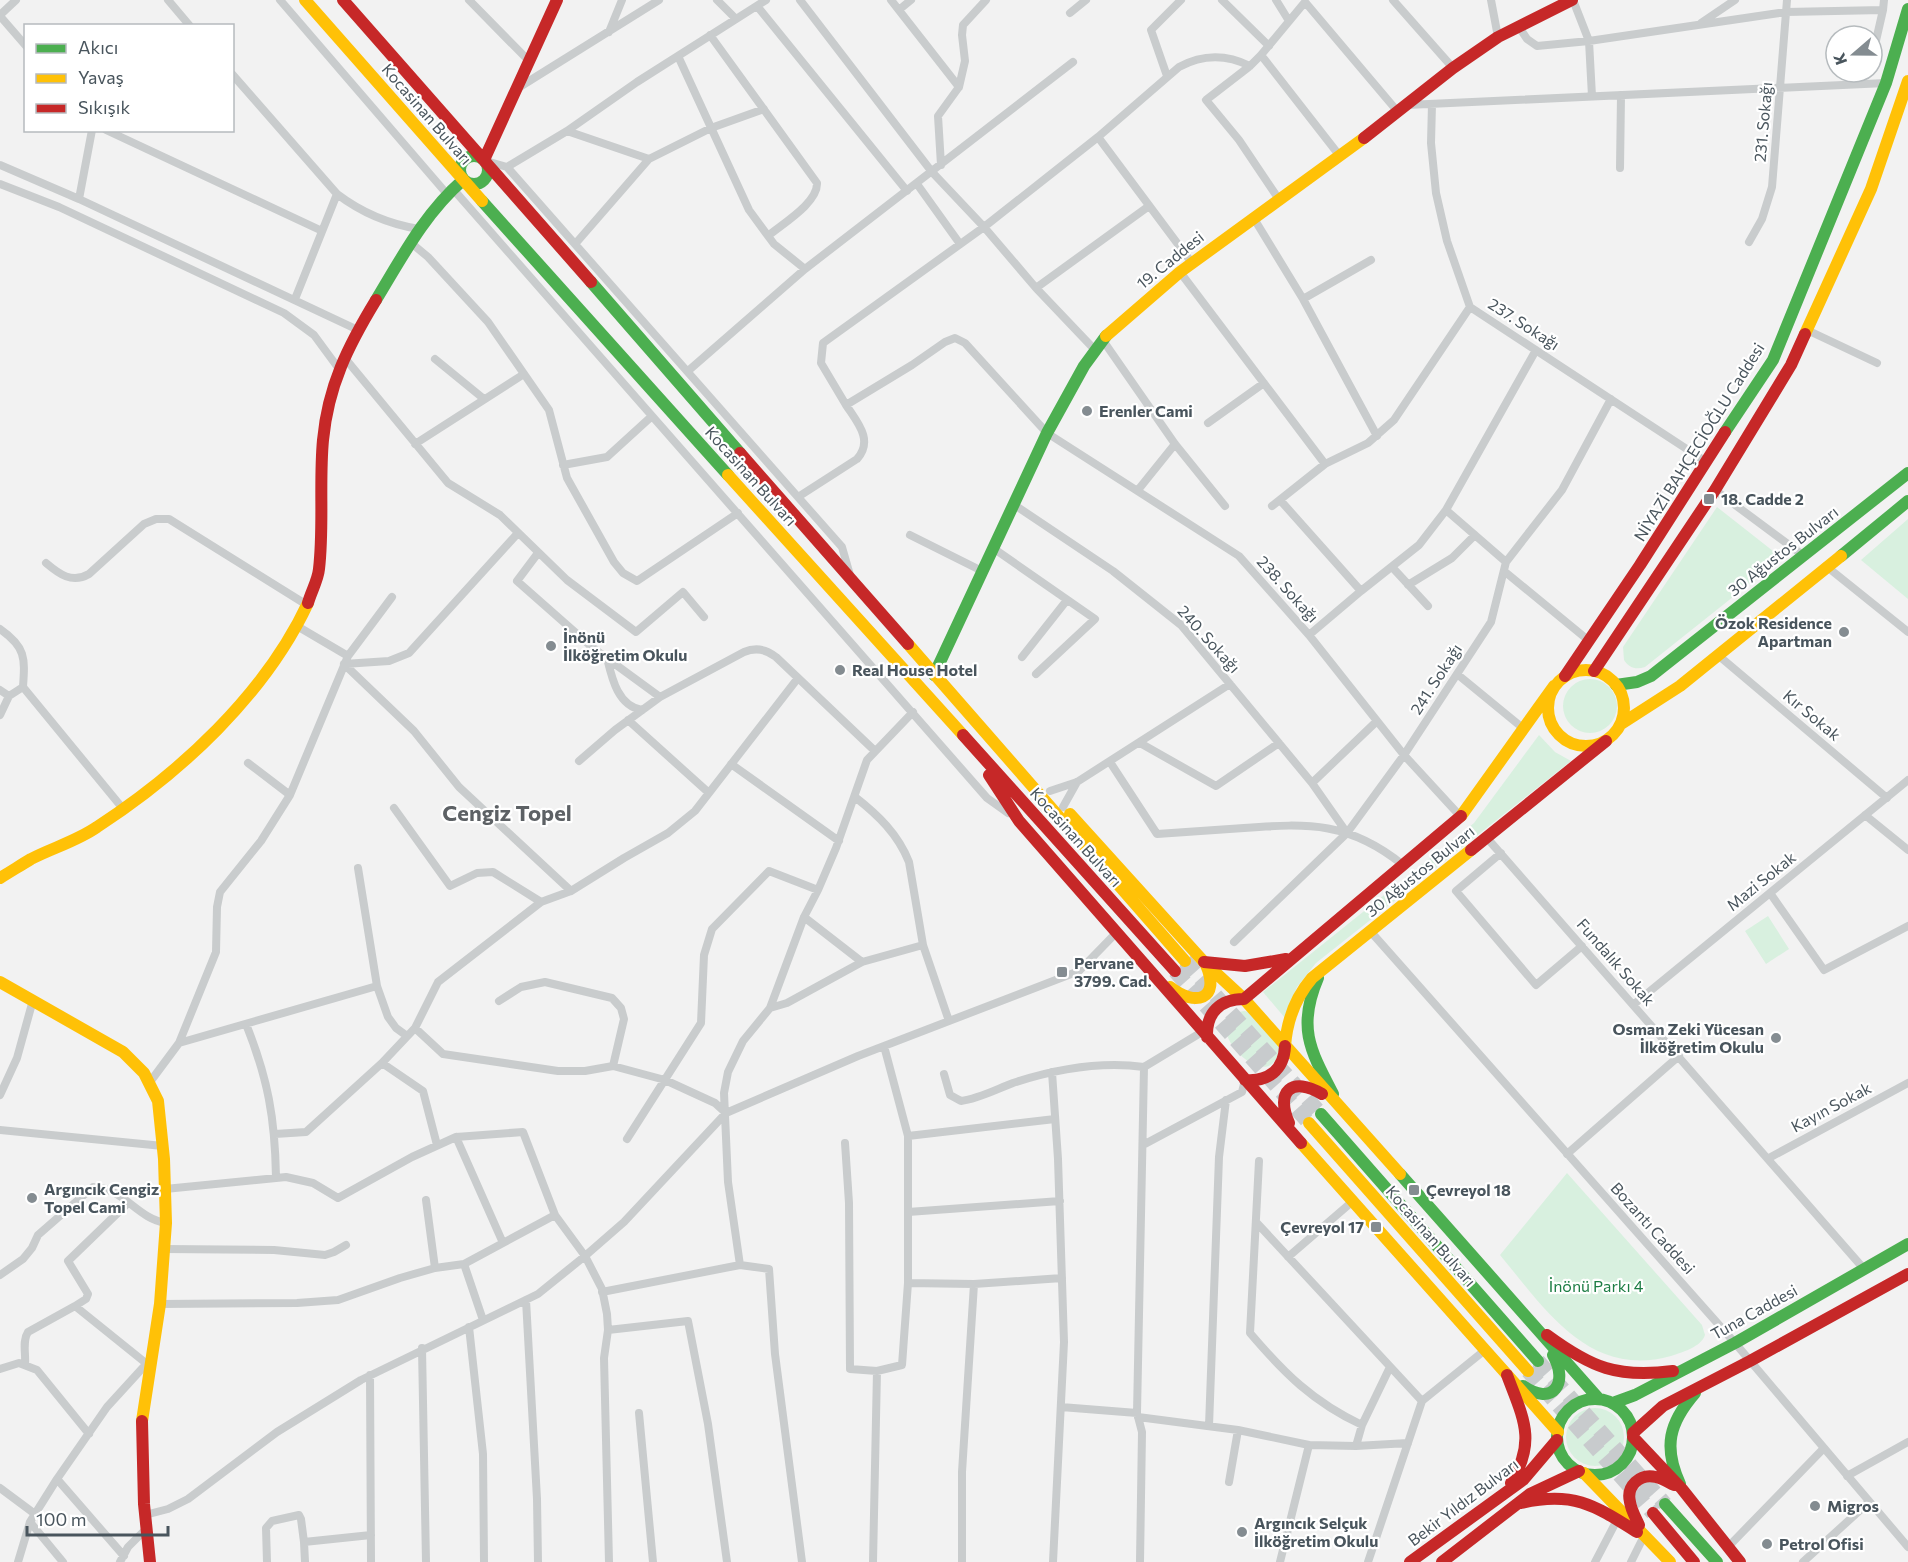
<svg xmlns="http://www.w3.org/2000/svg" width="1908" height="1562" viewBox="0 0 1908 1562" font-family="Commissioner,sans-serif">
  <style>
    .green { fill: #d8f0df }
    .lines { fill: none; stroke-linecap: round; stroke-linejoin: round }
    .highway-tunnel { stroke: #c8cbcd; stroke-width: 15; stroke-dasharray: 15 8; stroke-linecap: butt }
    .street { stroke: #c9cccd; stroke-width: 8 }
    .fast { stroke: #4caf50; stroke-width: 12 }
    .slow { stroke: #ffc107; stroke-width: 12 }
    .jam { stroke: #c62828; stroke-width: 12 }
    .poi-dot { fill: #848c91; stroke: #fff; stroke-width: 2 }
    .labels { text-anchor: middle; stroke-width: 4.5; stroke-linejoin: round; paint-order: stroke }
    .street-label { font-size: 16px; fill: #49555d; stroke: #fff }
    .poi-label { font-size: 16px; font-weight: bold; fill: #49555d; stroke: #fff; text-anchor: start }
    .park-label { font-size: 16px; fill: #1c7d44; stroke: #fff }
    .district-label { font-size: 22px; font-weight: bold; fill: #5d6165; stroke: #fff }
  </style>
  <rect width="100%" height="100%" fill="#f2f2f2"/>
  <path class="green" d="M1717,507L1782,558L1645,667C1636,670 1629,668 1624,660L1623,647Z
    M1908,519V599L1861,560Z
    M1563 706a27 27 0 1 1 54 0a27 27 0 1 1-54 0Z
    M1539,735L1555,752L1571,761L1316,963L1297,987L1285,1018L1263,992L1474,823Z
    M1768,916L1789,949L1766,964L1745,931Z
    M1244,1011L1249,1012L1281,1046C1279,1051 1277,1060 1273,1063C1254,1083 1197,1019 1244,1011Z
    M1567,1173L1702,1325L1705,1335C1701,1347 1683,1352 1671,1356C1589,1379 1545,1309 1500,1255Z
    M1566 1437a29 29 0 1 1 58 0a29 29 0 1 1-58 0Z"/>
  <g class="lines">
    <path class="highway-tunnel" d="M1185,961L1321,1114
      M1175,971L1309,1123
      M1538,1361L1665,1504
      M1528,1371L1653,1513"/>
    <path class="street" d="M168,0L190,26
      M280,0L447,194
      M469,0L530,62
      M717,0L736,19
      M800,0L932,172L984,227L1036,288L1095,350
      M891,0L959,87L938,116L941,165
      M1222,0L1269,46
      M1276,0L1289,21
      M1393,0L1453,68
      M1491,0L1498,37
      M1573,0L1589,41L1592,96
      M757,6L907,191
      M900,9L911,0
      M1070,13L1086,0
      M0,15L16,0
      M0,16L26,46
      M1701,23L1735,0
      M1519,27L1527,39L1537,46L1589,41L1786,12L1883,10
      M609,32L622,0
      M710,35L817,183C818,203 782,224 768,236
      M1261,55L1339,155
      M678,56L749,210L774,244L805,269
      M1872,58L1883,10L1884,0
      M1250,66C1226,54 1203,54 1179,67L1098,137L984,227L823,343L821,363L846,405L912,365L945,342L955,338L965,343L1047,433L1239,556L1309,635L1404,755L1461,817
      M232,74L337,194C362,213 388,224 419,229
      M1167,76L1151,30L1181,0
      M959,87L965,61L962,35L963,25L986,0
      M518,88L659,0
      M1432,104L1431,143L1436,193L1447,241L1470,307L1705,461
      M1407,105L1886,83
      M106,130L320,230
      M567,131L649,159
      M1098,137L1192,263
      M486,161L507,167L842,547L850,575
      M0,165L79,199L358,330
      M507,167L567,131L637,82L766,0
      M1620,168L1621,95
      M0,184L59,207L284,313L314,335L339,369
      M917,184L960,244
      M453,189L987,798L1008,813
      M1278,198L1239,140L1206,100L1250,66L1261,55L1305,2L1398,112
      M79,199L92,130
      M1253,217L1303,299L1377,436
      M410,242L428,257L488,322L549,410L567,478L614,562L623,573L637,581L738,513
      M1749,242L1762,219L1772,187L1787,0
      M576,243L649,159L711,128L764,109
      M1180,272L1325,464L1368,443L1394,420L1470,307
      M1036,288L1149,206
      M295,299L337,194
      M1303,299L1371,260
      M1807,330L1877,363
      M1102,339L1175,444L1225,506
      M344,357L448,483L500,515L567,580L636,632L683,592L704,617
      M435,359L484,399
      M688,371L805,269L1073,62
      M1208,423L1264,383
      M415,444L524,374
      M563,465L607,457L652,416
      M1138,490L1175,444
      M1715,490L1804,556
      M798,497L857,459C874,440 857,422 846,405
      M1280,500L1361,591
      M1013,504L1113,571L1181,625L1312,783L1347,833
      M1272,506L1325,464
      M1446,510L1506,562
      M910,535L982,571
      M993,548L1095,619L1036,674
      M538,553L517,581L593,648L660,697
      M46,563C59,574 72,584 89,574L144,524L156,519H169L307,605
      M1826,566L1908,632
      M1392,567L1428,606
      M1504,571L1588,640
      M1408,585L1452,558L1475,535
      M297,626L348,656
      M0,629C26,647 25,658 23,687L124,810
      M1309,635L1361,591L1419,545L1446,510L1536,350
      M1719,656L1887,798
      M1022,657L1067,600
      M607,658C612,679 618,706 642,710
      M344,664L414,731L459,787L571,891
      M344,664L389,661L409,653L518,533
      M1457,674L1524,729
      M0,690L9,696
      M0,715L9,696L23,687
      M628,720L709,793
      M1140,743L1216,786L1279,743
      M579,761L615,730L660,697L744,652C756,647 766,649 776,657L875,751
      M1110,762L1157,834C1186,832 1215,830 1244,828C1309,823 1350,822 1403,865
      M248,763L290,795
      M731,764L839,841
      M1312,783L1377,721
      M1050,791L1077,782L1230,684
      M855,797C878,815 898,834 909,862L923,945L949,1021
      M1063,807L1077,782
      M394,808L450,886L477,873L493,872L541,902L571,891L624,858L668,833L695,811L798,678
      M1865,815L1908,850
      M1487,838L1864,1269
      M1501,853L1456,891L1536,985L1582,946
      M358,868L377,986L388,1017L396,1028L407,1036
      M1770,893L1824,970L1908,926
      M804,917L862,962
      M1371,932L1735,1343L1908,1547
      M1234,942L1347,833L1404,755L1491,622L1506,562L1562,490L1611,399
      M499,1001L521,987L545,982L612,998L621,1008L624,1019L613,1066
      M1633,1005L1908,780
      M770,1008L787,1003L862,962L923,945
      M246,1024C268,1079 275,1118 276,1177
      M415,1028L443,1054L558,1071H585L613,1066L665,1080L715,1103L726,1113
      M179,1043L216,952L217,907L220,892L261,841L290,795L348,656L392,597
      M382,1063L423,1091L437,1145
      M1052,1072L1058,1159L1064,1342L1053,1562
      M944,1074L950,1095L961,1101C978,1099 997,1089 1013,1083C1056,1069 1099,1061 1144,1067
      M150,1082L179,1043L377,986
      M0,1095L17,1058L33,1000
      M0,1130L163,1146
      M275,1134L306,1132L382,1063L415,1028L438,982L541,902
      M908,1136L1055,1119
      M456,1137L503,1243
      M627,1139L701,1023L704,955L712,929L769,871L818,890
      M845,1143L849,1203L850,1369L877,1371L902,1365L908,1283V1136L884,1046
      M1143,1145L1242,1092L1245,1080
      M1567,1154L1679,1056
      M1769,1158L1908,1083
      M1259,1161L1250,1333C1284,1373 1313,1402 1362,1425
      M165,1189L286,1177L313,1183L338,1198L412,1157L456,1137L523,1132L555,1215L585,1256L602,1289L607,1314L608,1330L604,1358L609,1562
      M426,1200L435,1268
      M908,1212L1060,1201
      M1256,1222L1422,1401
      M164,1249L274,1250L325,1255L334,1252L346,1245
      M1288,1257L1353,1201
      M464,1264L483,1320
      M740,1265L728,1182L724,1093L728,1072L743,1041L770,1008L804,917L818,890L836,848L867,760L913,712
      M0,1275L23,1259L32,1248L38,1235L93,1187C123,1187 137,1219 166,1223
      M908,1283L974,1284L1062,1278
      M602,1292L740,1265L769,1269L775,1354L802,1562
      M526,1300L537,1499L538,1562
      M160,1304L297,1303L338,1300L400,1278L435,1268L464,1264L555,1215
      M75,1306L86,1299L88,1294L68,1261L128,1203
      M469,1327L483,1454L484,1562
      M608,1330L688,1321L708,1424L727,1562
      M422,1348L426,1562
      M25,1364C26,1354 22,1341 28,1332L75,1306L147,1364
      M0,1369L19,1363L37,1370L89,1434
      M370,1375L371,1562
      M1061,1407L1137,1413
      M639,1413L653,1562
      M1138,1417L1238,1430L1309,1445L1356,1446L1408,1443
      M1209,1426L1219,1157L1226,1100
      M1356,1446L1362,1425L1390,1367
      M1847,1476L1908,1442
      M57,1479L124,1556
      M1229,1482L1238,1430
      M0,1488L35,1514
      M145,1515L168,1509L188,1499L277,1432L361,1380L538,1294L585,1256L624,1222L726,1113L858,1056L1079,971L1117,932
      M30,1522L63,1562
      M1728,1547L1824,1448
      M18,1562L30,1522L57,1479L107,1407L149,1361
      M120,1562L128,1547L146,1529
      M267,1562L266,1528L272,1521L299,1515L301,1519L304,1542
      M305,1562L304,1542L371,1535
      M873,1562L877,1371
      M962,1562V1472L974,1284
      M1140,1562L1142,1432L1137,1413L1144,1067L1202,1032
      M1280,1562L1309,1445
      M1368,1562L1422,1401L1485,1350
      M1595,1562L1617,1520
      M1631,1562L1644,1536
      M1803,1562L1869,1502"/>
    <path class="fast" d="M460 170a14 14 0 1 1 28 0a14 14 0 1 1-28 0Z
      M482,201L728,475
      M591,282L740,453
      M376,300C402,257 425,213 463,180
      M1725,432L1773,360L1886,83L1908,9
      M1841,556L1908,501
      M934,675L1047,433L1084,366L1106,336
      M1616,685L1637,682L1651,676L1908,473
      M1318,978C1297,1027 1310,1050 1333,1094
      M1321,1114L1538,1361
      M1400,1174L1599,1399
      M1523,1386C1553,1407 1569,1383 1553,1355
      M1557 1437a38 38 0 1 1 76 0a38 38 0 1 1-76 0Z
      M1613,1403L1635,1395L1735,1343L1908,1244
      M1680,1484C1663,1447 1669,1423 1695,1393
      M1665,1504L1717,1562"/>
    <path class="slow" d="M305,0L482,201
      M1805,334L1871,189L1908,81
      M1106,336L1180,272L1364,138
      M728,475L963,735
      M908,644L1185,961
      M1548 708a38 38 0 1 1 76 0a38 38 0 1 1-76 0Z
      M1621,724L1680,686L1841,556
      M1070,814L1204,962L1244,999L1400,1174
      M1461,816L1554,686
      M0,878C10,872 21,865 31,859C52,848 77,841 97,827C180,773 265,695 308,603
      M0,982L123,1052L144,1073L158,1101L164,1159L166,1223L160,1304L142,1421
      M1170,987C1195,1007 1221,1000 1206,965
      M1285,1046C1287,1020 1295,998 1312,978L1471,850
      M1309,1123L1528,1371
      M1301,1143L1558,1432
      M1584,1473L1670,1562"/>
    <path class="jam" d="M343,0L591,282
      M1364,138L1453,68L1498,37L1572,0
      M484,160L557,0
      M740,453L908,644
      M308,603C311,592 318,580 319,569C324,526 319,483 323,440C328,386 348,346 376,300
      M1594,671L1715,490L1791,365L1805,334
      M1565,676L1640,565L1725,432
      M963,735L1175,971
      M989,775L1019,821L1301,1143
      M1471,850L1606,741
      M1204,962L1245,966L1286,959
      M1244,999L1461,816
      M1207,1037C1206,1013 1220,999 1244,999
      M1245,1080C1268,1082 1284,1070 1285,1046
      M1289,1123C1275,1091 1292,1076 1322,1094
      M1547,1335C1592,1368 1617,1378 1673,1371
      M1507,1375C1523,1418 1537,1440 1511,1483
      M142,1421L144,1504L150,1562
      M1633,1433L1663,1406L1750,1361L1908,1274
      M1633,1437L1682,1489L1740,1562
      M1521,1503C1573,1491 1594,1505 1637,1532
      M1653,1513L1694,1562
      M1639,1525C1636,1518 1631,1510 1630,1502C1626,1486 1640,1473 1656,1477C1662,1478 1668,1482 1674,1485
      M1410,1562L1523,1480L1557,1440
      M1442,1562L1530,1494L1579,1471"/>
  </g>
  <g class="poi-dot">
    <circle cx="1087" cy="411" r="6"/>
    <rect x="1703" y="493" width="12" height="12" rx="3"/>
    <circle cx="1844" cy="632" r="6"/>
    <circle cx="551" cy="646" r="6"/>
    <circle cx="840" cy="670" r="6"/>
    <rect x="1056" y="966" width="12" height="12" rx="3"/>
    <circle cx="1776" cy="1038" r="6"/>
    <rect x="1408" y="1184" width="12" height="12" rx="3"/>
    <circle cx="32" cy="1198" r="6"/>
    <rect x="1370" y="1221" width="12" height="12" rx="3"/>
    <circle cx="1815" cy="1506" r="6"/>
    <circle cx="1242" cy="1532" r="6"/>
    <circle cx="1767" cy="1544" r="6"/>
  </g>
  <g class="labels">
    <g class="street-label">
      <text transform="translate(427 114) rotate(49)" y="6">Kocasinan Bulvarı</text>
      <text transform="translate(1763 122) rotate(-85)" y="6">231. Sokağı</text>
      <text transform="translate(1170 260) rotate(-39)" y="6">19. Caddesi</text>
      <text transform="translate(1524 324) rotate(33)" y="6">237. Sokağı</text>
      <text transform="translate(1699 442) rotate(-58)" y="6">NİYAZİ BAHÇECİOĞLU Caddesi</text>
      <text transform="translate(751 476) rotate(48)" y="6">Kocasinan Bulvarı</text>
      <text transform="translate(1783 551) rotate(-38)" y="6">30 Ağustos Bulvarı</text>
      <text transform="translate(1288 589) rotate(48)" y="6">238. Sokağı</text>
      <text transform="translate(1209 639) rotate(48)" y="6">240. Sokağı</text>
      <text transform="translate(1436 679) rotate(-57)" y="6">241. Sokağı</text>
      <text transform="translate(1812 715) rotate(40)" y="6">Kır Sokak</text>
      <text transform="translate(1076 837) rotate(48)" y="6">Kocasinan Bulvarı</text>
      <text transform="translate(1420 871) rotate(-39)" y="6">30 Ağustos Bulvarı</text>
      <text transform="translate(1761 881) rotate(-39)" y="6">Mazi Sokak</text>
      <text transform="translate(1616 962) rotate(49)" y="6">Fundalık Sokak</text>
      <text transform="translate(1831 1107) rotate(-28)" y="6">Kayın Sokak</text>
      <text transform="translate(1653 1228) rotate(48)" y="6">Bozantı Caddesi</text>
      <text transform="translate(1431 1236) rotate(49)" y="6">Kocasinan Bulvarı</text>
      <text transform="translate(1754 1312) rotate(-29)" y="6">Tuna Caddesi</text>
      <text transform="translate(1463 1502) rotate(-37)" y="6">Bekir Yıldız Bulvarı</text>
    </g>
    <g class="poi-label">
      <text x="1099" y="417">Erenler Cami</text>
      <text x="1721" y="505">18. Cadde 2</text>
      <text x="1832" y="629" text-anchor="end">Özok Residence<tspan x="1832" dy="18">Apartman</tspan></text>
      <text x="563" y="643">İnönü<tspan x="563" dy="18">İlköğretim Okulu</tspan></text>
      <text x="852" y="676">Real House Hotel</text>
      <text x="1074" y="969">Pervane<tspan x="1074" dy="18">3799. Cad.</tspan></text>
      <text x="1764" y="1035" text-anchor="end">Osman Zeki Yücesan<tspan x="1764" dy="18">İlköğretim Okulu</tspan></text>
      <text x="44" y="1195">Argıncık Cengiz<tspan x="44" dy="18">Topel Cami</tspan></text>
      <text x="1426" y="1196">Çevreyol 18</text>
      <text x="1364" y="1233" text-anchor="end">Çevreyol 17</text>
      <text x="1827" y="1512">Migros</text>
      <text x="1254" y="1529">Argıncık Selçuk<tspan x="1254" dy="18">İlköğretim Okulu</tspan></text>
      <text x="1779" y="1550">Petrol Ofisi</text>
    </g>
    <g class="park-label">
      <text x="1596" y="1292">İnönü Parkı 4</text>
    </g>
    <g class="district-label">
      <text x="507" y="821">Cengiz Topel</text>
    </g>
  </g>
  <rect x="24" y="24" width="210" height="108" fill="#ffffff" stroke="#b6bbbe" stroke-width="1.5"/>
  <rect x="36" y="44" width="30" height="9" fill="#4caf50" stroke="#b6bbbe" stroke-width="1.5"/>
  <text x="78" y="54" font-size="18" fill="#49555d">Akıcı</text>
  <rect x="36" y="74" width="30" height="9" fill="#ffc107" stroke="#b6bbbe" stroke-width="1.5"/>
  <text x="78" y="84" font-size="18" fill="#49555d">Yavaş</text>
  <rect x="36" y="104" width="30" height="9" fill="#c62828" stroke="#b6bbbe" stroke-width="1.5"/>
  <text x="78" y="114" font-size="18" fill="#49555d">Sıkışık</text>
  <g transform="translate(1854 54) rotate(250)"><circle r="28" fill="#ffffff" stroke="#b6bbbe" stroke-width="1.5"/>
  <path d="M0-4.5L10 22L0 15L-10 22Z" fill="#848c91"/>
  <text y="-9" font-size="16" font-weight="bold" text-anchor="middle" fill="#49555d">K</text>
  </g>
  <path d="M27 1526v9h141v-9" fill="none" stroke="#49555d" stroke-width="3"/>
  <text x="36" y="1526" font-size="18" fill="#49555d" stroke="#ffffff" stroke-width="4.5" paint-order="stroke">100 m</text>
</svg>
